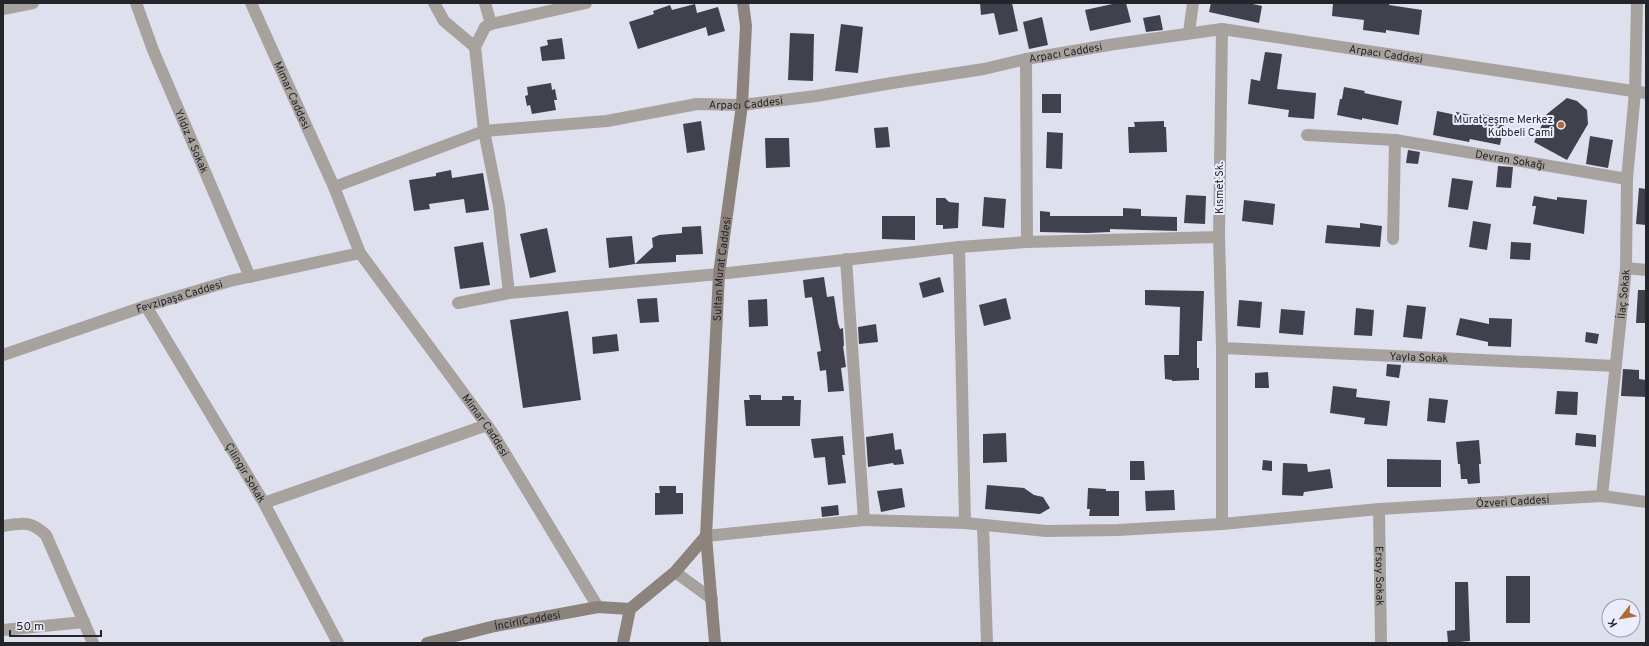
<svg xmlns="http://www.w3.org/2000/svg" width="1649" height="646" viewBox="0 0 1649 646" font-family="Overpass,sans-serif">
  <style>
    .building { fill: #41414d }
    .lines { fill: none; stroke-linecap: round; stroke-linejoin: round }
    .street { stroke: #a8a29e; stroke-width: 12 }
    .secondary { stroke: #8c837d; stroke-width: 12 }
    .poi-dot { fill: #ac6b36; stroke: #ecedfc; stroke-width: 1.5 }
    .labels { text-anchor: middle; stroke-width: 4; stroke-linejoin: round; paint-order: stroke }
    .street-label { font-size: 11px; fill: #24252a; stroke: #ecedfc }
    .poi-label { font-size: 11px; fill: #24252a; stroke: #ecedfc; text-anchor: end }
  </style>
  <rect width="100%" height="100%" fill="#dfe0ee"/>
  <path class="building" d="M980,3H1012L1018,31L999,35L994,13L981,15Z
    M1117,3H1126L1131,22L1090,31L1085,10Z
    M1211,3H1248L1262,6L1259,23L1209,12Z
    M1333,3H1390L1389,5L1422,10L1419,35L1386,30V33L1363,30L1364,20L1332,16Z
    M695,4L697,13L718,7L725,31L708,36L706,27L638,49L629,22L654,14L653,11L670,5L672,10Z
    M1160,15L1163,30L1146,32L1143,18Z
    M1042,17L1048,45L1029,49L1023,22Z
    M841,24L863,27L858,73L835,71Z
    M790,33L814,34L813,81L788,80Z
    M562,38L565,59L542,61L540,47L548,45L547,40Z
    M1265,52L1282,54L1277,89L1316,93L1314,119L1288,117L1289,110L1248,104L1251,79L1260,81Z
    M551,83L552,90L555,89L557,100H554L556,110L532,114L530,105L527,106L525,96L528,95L527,87Z
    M1344,87L1365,91L1364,93L1402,101L1398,125L1362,118V120L1337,115L1340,99H1342Z
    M1042,94H1061V113H1042Z
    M1567,98L1577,101L1587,110L1588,124L1567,160L1534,142L1547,114Z
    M1437,111L1456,115V112L1480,117L1481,114L1505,119L1500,145L1470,139L1469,142L1433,135Z
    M701,121L705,150L687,153L683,124Z
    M1164,121V127H1166L1167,152L1129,153L1128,127H1135L1134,122Z
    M888,127L890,147L876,148L874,128Z
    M1047,132L1063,133L1062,169L1046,168Z
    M1590,136L1613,140L1608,168L1586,164Z
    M765,138H789L790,167L766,168Z
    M1408,150L1420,152L1418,164L1406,163Z
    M1498,166L1513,167L1511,188L1496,187Z
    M451,170L452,178L483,173L489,210L466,213L464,199L429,204L430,209L414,211L409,180L436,176V173Z
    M1452,178L1473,181L1468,210L1448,207Z
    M1639,188L1646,189V225L1636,224Z
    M1186,195L1206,196L1205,224L1184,223Z
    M1534,196L1557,200V197L1587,200L1584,234L1533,224L1536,206H1532Z
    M984,197L1006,199L1004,228L982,226Z
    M936,198H945L949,202L959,203L958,228L943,229V225H936Z
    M1244,200L1275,204L1273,225L1242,221Z
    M1123,208L1141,209V216L1177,217V231L1110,229V232L1087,233L1040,232V211L1050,212V216H1123Z
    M882,216H915V240L882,239Z
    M1473,221L1491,224L1487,250L1469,247Z
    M1360,223L1382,226L1380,247L1325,243L1327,225L1360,228Z
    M701,226L703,254L676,255V262L635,264L609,268L606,238L632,236L635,264L653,247L652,238L659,235L682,233V227Z
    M547,228L556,272L530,278L520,234Z
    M483,242L490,285L460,289L454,247Z
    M1511,242L1531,243L1530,260L1510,259Z
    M824,277L827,297L834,296L838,323L840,329L843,328L844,346H843L846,367L841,368L844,391L828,392L826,370L820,371L817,352L821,351L812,297L805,298L803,280Z
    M940,277L944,292L923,298L919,283Z
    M1145,290L1204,291L1202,341H1197V368H1199V380L1172,381V380L1165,379L1164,355H1179L1180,307L1145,305Z
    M1638,290H1646V323H1636Z
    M657,298L659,322L640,323L637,299Z
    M1006,298L1011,319L984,326L979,305Z
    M767,299L768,326L749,327L748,300Z
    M1239,300L1262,302L1260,328L1237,326Z
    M1407,305L1426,307L1422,339L1403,337Z
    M1356,308L1374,310L1372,336L1354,335Z
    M1281,309L1305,311L1303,335L1279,333Z
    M568,311L581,400L523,408L510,320Z
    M1460,318L1489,324V318L1512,319L1511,347L1488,346V342L1456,335Z
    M876,324L878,342L859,344L858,327Z
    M1586,332L1599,334L1597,344L1585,342Z
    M617,334L619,351L593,354L592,337Z
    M1387,364L1401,365L1399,378L1386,376Z
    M1623,369L1639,370V379L1646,380V397L1621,396Z
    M1268,372L1269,388H1255V373Z
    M1333,386L1357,389L1356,397L1390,401L1387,426L1364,424L1365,418L1330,413Z
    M1557,391L1578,392L1577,415L1555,414Z
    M749,395H761V400H782V396H794V400H801L800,426H746L744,400H750Z
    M1429,398L1448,400L1445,423L1427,421Z
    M893,433L895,450L901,449L904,464L894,465L893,463L868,467L866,437Z
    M1006,433L1007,462L983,463V434Z
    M1576,433L1596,435V447L1575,445Z
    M843,436L845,455H842L846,483L828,485L825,457L814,458L811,439Z
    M1479,440L1481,464H1479L1480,483L1468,484L1467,479H1461L1460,464H1458L1456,442Z
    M1387,459L1441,460V487H1387Z
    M1263,460L1272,461V471L1262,470Z
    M1130,461H1144L1145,480H1130Z
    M1283,463L1307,464L1308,472L1330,469L1333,488L1304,492L1303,496L1282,495Z
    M987,485L1024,488L1034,495L1043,497L1050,508L1040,514L985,509Z
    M659,486H676V493H683V514L655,515V493H660Z
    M902,488L905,507L881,512L877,491Z
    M1088,488L1106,489V491H1119V516H1089L1090,509H1087Z
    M1174,490L1175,510L1146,511L1145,491Z
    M838,505L839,515L822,517L821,507Z
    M1506,576H1530V623H1506Z
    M1455,582H1468L1470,641L1448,643L1447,631L1455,630Z"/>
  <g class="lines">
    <g class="street">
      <path id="s1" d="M136,3L153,50L250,277"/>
      <path id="s2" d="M251,3L334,187L360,253L492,432L598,607"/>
      <path d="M434,3L444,21L475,47"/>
      <path d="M485,3L491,24"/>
      <path d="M3,9L33,3"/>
      <path d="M1222,29L1219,237L1222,348V524"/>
      <path d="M1189,32L1193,3"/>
      <path d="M1307,135L1395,140L1393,239"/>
      <path id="s3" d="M1395,140L1627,179"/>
      <path id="s4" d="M334,187L484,131L607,121L697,104L742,105L816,96L892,83L984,69L1026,59L1115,44L1222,29L1646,93"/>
      <path d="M1027,242L1219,237"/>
      <path d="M959,247L1027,242L1026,59"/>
      <path d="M1626,268L1646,270"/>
      <path d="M509,293L499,206L484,131L475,47L485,27L491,24L586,3"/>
      <path d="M458,303L509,293L719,274L959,247L965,523L864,520"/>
      <path id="s5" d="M146,306L264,503L338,643"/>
      <path id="s6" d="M1222,348L1616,366"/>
      <path id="s7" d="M3,355L146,306L230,281L360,253"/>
      <path id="s8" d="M1602,496L1626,268L1627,179L1635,92L1637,3"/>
      <path d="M264,503L487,425"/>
      <path id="s9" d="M1379,509L1381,643"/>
      <path id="s10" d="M965,523L1046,531L1118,530L1222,524L1379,509L1602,496L1646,502"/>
      <path d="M983,525L987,643"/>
      <path d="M3,526C23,523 30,520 46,535L93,643"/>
      <path d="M706,536L864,520L846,259"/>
      <path d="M675,572L712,599"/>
      <path d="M3,630L84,622"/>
    </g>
    <g class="secondary">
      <path d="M630,609L675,572L706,536"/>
      <path id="s11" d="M427,643L495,626L598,607L630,609"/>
      <path d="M623,643L630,609"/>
      <path id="s12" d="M715,643L706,536L719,274L742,105L746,26L743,3"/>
    </g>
  </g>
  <circle class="poi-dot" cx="1561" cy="125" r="4"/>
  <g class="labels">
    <g class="street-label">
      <text dy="4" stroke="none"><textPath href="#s4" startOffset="748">Arpacı Caddesi</textPath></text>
      <text dy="4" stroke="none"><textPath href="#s4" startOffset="1072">Arpacı Caddesi</textPath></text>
      <text dy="4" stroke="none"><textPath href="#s2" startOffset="101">Mimar Caddesi</textPath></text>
      <text dy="4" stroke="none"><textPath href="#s4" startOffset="424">Arpacı Caddesi</textPath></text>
      <text dy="4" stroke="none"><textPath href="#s1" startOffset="149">Yıldız 4 Sokak</textPath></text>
      <text dy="4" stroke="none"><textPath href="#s3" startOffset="117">Devran Sokağı</textPath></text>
      <text transform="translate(1219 188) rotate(-90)" y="4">Kısmet Sk.</text>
      <text dy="4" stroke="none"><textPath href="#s12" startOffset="375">Sultan Murat Caddesi</textPath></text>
      <text dy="4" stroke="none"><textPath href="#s8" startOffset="203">İlaç Sokak</textPath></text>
      <text dy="4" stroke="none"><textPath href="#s7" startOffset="186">Fevzipaşa Caddesi</textPath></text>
      <text dy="4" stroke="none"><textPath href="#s6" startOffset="197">Yayla Sokak</textPath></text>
      <text dy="4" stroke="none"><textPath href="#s2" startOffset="486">Mimar Caddesi</textPath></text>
      <text dy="4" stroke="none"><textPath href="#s5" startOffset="194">Çilingir Sokak</textPath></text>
      <text dy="4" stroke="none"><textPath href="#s10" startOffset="549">Özveri Caddesi</textPath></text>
      <text dy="4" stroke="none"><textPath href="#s9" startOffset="67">Ersoy Sokak</textPath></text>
      <text dy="4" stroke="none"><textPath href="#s11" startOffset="103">İncirliCaddesi</textPath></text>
    </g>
    <g class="poi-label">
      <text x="1553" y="123">Muratçeşme Merkez<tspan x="1553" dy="13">Kubbeli Cami</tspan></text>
    </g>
  </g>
  <rect width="1649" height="646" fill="none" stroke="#24252a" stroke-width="8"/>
  <g transform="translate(1621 618) rotate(239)"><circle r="19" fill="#ecedfc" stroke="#9c9da8"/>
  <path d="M0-3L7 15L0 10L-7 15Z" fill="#ac6b36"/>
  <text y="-6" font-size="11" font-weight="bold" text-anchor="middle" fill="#24252a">K</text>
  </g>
  <path d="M10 630v6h91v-6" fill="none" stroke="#24252a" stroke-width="2"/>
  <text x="16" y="630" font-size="12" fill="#24252a" stroke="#ecedfc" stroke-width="3" paint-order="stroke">50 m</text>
</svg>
